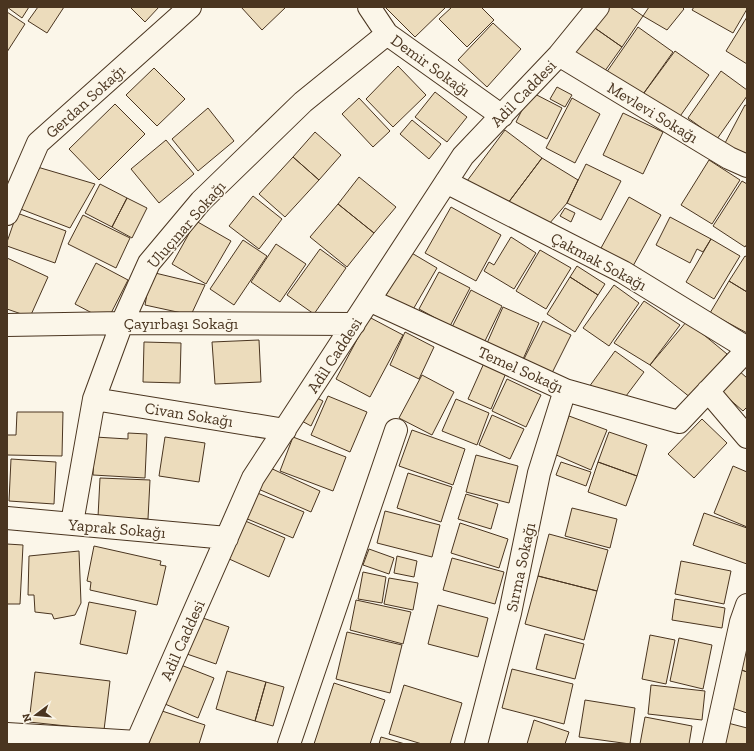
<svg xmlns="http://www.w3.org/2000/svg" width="754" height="751" viewBox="0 0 754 751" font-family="'Zilla Slab',serif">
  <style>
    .building { fill: #ecdcbc; stroke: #4a3520 }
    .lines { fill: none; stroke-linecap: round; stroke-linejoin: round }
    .minor-casing { stroke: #4a3520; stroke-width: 24 }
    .minor { stroke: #fbf6e9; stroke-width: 22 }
    .labels { text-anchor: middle; stroke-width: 3; stroke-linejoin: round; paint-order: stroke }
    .street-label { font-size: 16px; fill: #4a3520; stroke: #fbf6e9 }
  </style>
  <rect width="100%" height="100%" fill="#fbf6e9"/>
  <path class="building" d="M7,7H29L22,18Z
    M38,7H64L47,33L28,21Z
    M130,7H159L145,22Z
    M241,7H286L262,30Z
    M387,7H446L415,37L386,8Z
    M452,7H481L494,20L467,47L439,19Z
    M606,7H630L643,16L622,47L592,26Z
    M649,7H682L684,9L667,30L643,16Z
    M694,7H747V9L733,33L692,10Z
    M7,12L25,24L7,52Z
    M747,17V64L726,51Z
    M493,23L521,49L487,87L458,60Z
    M592,26L622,47L602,75L572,54Z
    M638,27L673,52L641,97L606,73Z
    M675,51L709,75L676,122L641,97Z
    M398,66L426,95L393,127L366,99Z
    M154,68L185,99L157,126L126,95Z
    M721,71L747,90V96L717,139L688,118Z
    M557,87L572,95L565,107L550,99Z
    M435,92L467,117L447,142L415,117Z
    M531,92L562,108L547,139L516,122Z
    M359,98L390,131L373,147L342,114Z
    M572,98L600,114L575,163L546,148Z
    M115,104L145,134L99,180L69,149Z
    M745,105L747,106V157L724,145Z
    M208,108L234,141L198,171L172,139Z
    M623,113L663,132L643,174L603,155Z
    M412,120L441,144L429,159L400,134Z
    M505,130L542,158L508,203L467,181Z
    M315,132L341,155L319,180L293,157Z
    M166,140L194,174L159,203L131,169Z
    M293,157L319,180L285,217L259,194Z
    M542,158L578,180L567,203L549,224L508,203Z
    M709,160L740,180L712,224L681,205Z
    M586,164L621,181L601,220L567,203Z
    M34,166L95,184L70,228L18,208Z
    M359,177L396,207L374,233L338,204Z
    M742,181L747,184V244L745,247L713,226Z
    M100,184L127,198L112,227L85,213Z
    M253,196L282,219L259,249L229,226Z
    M629,197L661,215L633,266L601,248Z
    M127,198L147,208L132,238L112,227Z
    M338,204L374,233L347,267L310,237Z
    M451,207L501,235L476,281L425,253Z
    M565,208L575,213L571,222L560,216Z
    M17,213L66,231L55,263L7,246V242Z
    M83,215L130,238L116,268L68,244Z
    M670,217L711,239L703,252L697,249L690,263L656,245Z
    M196,221L231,241L206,284L172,264Z
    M511,237L536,253L514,289L484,271L489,262L494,265Z
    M711,239L740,256L714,299L686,282Z
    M243,240L267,256L234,305L210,289Z
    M276,244L306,264L280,302L251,282Z
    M320,249L346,268L314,314L287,295Z
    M540,250L571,268L546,309L516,291Z
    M410,252L437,268L411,313L385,297Z
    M745,256L747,257V292L729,281Z
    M7,258L48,277L30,317L7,309Z
    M96,263L128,280L107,321L75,304Z
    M577,266L605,284L598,295L570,277Z
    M151,272L205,285L191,315L145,305Z
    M439,272L470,288L450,326L419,309Z
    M570,277L598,295L575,332L547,314Z
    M729,281L747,292V333L710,313Z
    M614,285L639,303L609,346L583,328Z
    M471,290L502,306L483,345L451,329Z
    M644,301L680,325L650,365L614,343Z
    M503,307L539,323L520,366L484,350Z
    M369,317L403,335L370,397L336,379Z
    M543,321L571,335L550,377L522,363Z
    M687,321L727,354L691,398L650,365Z
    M405,332L434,347L419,379L390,365Z
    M259,340L261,382L215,384L212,342Z
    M144,342L181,343L180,383L143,382Z
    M615,351L644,372L620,404L589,387Z
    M484,363L506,373L491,409L468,399Z
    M738,370L747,378V407L743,411L720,391Z
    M422,375L454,392L432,435L399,418Z
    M507,379L541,395L526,427L492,411Z
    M311,395L323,401L311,426L300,420Z
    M328,396L367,412L350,452L311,435Z
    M456,399L489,413L477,445L442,431Z
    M17,412H63L62,456L7,455V435H16Z
    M492,415L524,429L510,459L479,445Z
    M569,416L607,430L591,470L554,454Z
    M702,419L727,443L694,478L668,454Z
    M412,430L465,449L453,485L399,466Z
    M609,432L647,445L637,476L598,462Z
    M128,433L147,434L145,478L93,475L95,437L128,439Z
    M165,437L205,443L199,482L159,476Z
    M293,437L346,457L333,491L280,471Z
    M476,455L518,466L509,503L466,492Z
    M11,459L56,462L54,504L9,501Z
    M561,462L591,472L586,486L556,475Z
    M598,462L637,476L626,506L588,492Z
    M266,466L320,491L311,512L256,488Z
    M733,466L747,472V527L714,513Z
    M408,473L452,487L441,522L397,508Z
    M100,478L150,480L148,519L98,517Z
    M255,492L304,512L293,538L245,518Z
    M466,494L498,504L491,529L458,519Z
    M572,508L617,519L610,548L565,536Z
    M385,511L440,525L432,557L377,543Z
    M704,513L747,528V564L693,545Z
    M243,520L285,538L269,577L227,558Z
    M460,523L508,539L499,568L451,553Z
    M549,534L608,550L597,591L538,576Z
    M7,544L23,545L20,604H7Z
    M94,546L161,561L160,565L166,566L157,605L90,590L91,582L87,581Z
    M369,549L394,558L389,574L363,565Z
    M79,551L81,603L75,615L54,619L52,614L35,612L34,595H28L29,556Z
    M397,556L417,561L414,577L394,573Z
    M452,558L504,572L495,604L443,590Z
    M681,561L731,571L724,604L675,594Z
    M363,572L386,577L382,603L358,599Z
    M538,576L597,591L584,640L525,624Z
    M389,578L418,583L413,610L384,604Z
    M675,599L725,608L722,628L672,620Z
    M356,600L411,612L403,644L350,630Z
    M89,602L136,611L127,654L80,644Z
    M438,605L488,618L478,657L428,644Z
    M197,616L229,627L216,664L184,653Z
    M347,632L402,645L390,693L336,679Z
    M545,634L584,644L575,679L536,669Z
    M650,635L675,640L666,684L642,679Z
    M679,638L712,645L703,689L670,681Z
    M747,644V672L739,669Z
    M181,665L214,678L198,718L165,704Z
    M512,669L573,684L564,724L502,708Z
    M739,669L747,672V713L729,707Z
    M227,671L266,682L255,721L216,709Z
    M35,672L110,681L104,730L29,722Z
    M266,682L284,687L273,726L255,721Z
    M334,683L385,700L370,744H314Z
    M404,685L462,703L450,744H422L389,734Z
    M651,685L705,691L702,720L648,714Z
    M585,700L635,708L630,744L579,737Z
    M159,710L205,725L199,744H149Z
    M645,717L692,726L689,744H640Z
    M534,720L569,732L565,744H527Z
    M724,722L747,728V744H718Z
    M381,737L405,744H379Z"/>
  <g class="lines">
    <g class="minor-casing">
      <path id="minor" d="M369,7L387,34L502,116
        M559,55L729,158L747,166
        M446,182L623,272L747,348
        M7,214L38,143L190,7
        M369,300L565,390L679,422L747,350
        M7,325L122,323L354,324
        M708,391L747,437
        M94,399L285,430
        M7,518L227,538
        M72,523L94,399L122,323L149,263L201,201L303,102L387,34
        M7,734L137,742
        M136,744L253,478L463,156L559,55L598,7
        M289,744L396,430
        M476,744L510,613L539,473L565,390
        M714,744L741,622L747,605"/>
    </g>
    <use href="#minor" class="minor"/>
  </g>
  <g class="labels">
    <g class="street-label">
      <text transform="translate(431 65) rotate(36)" y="6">Demir Sokağı</text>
      <text transform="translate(523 93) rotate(-46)" y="6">Adil Caddesi</text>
      <text transform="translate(85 101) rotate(-42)" y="6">Gerdan Sokağı</text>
      <text transform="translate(653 112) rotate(31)" y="6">Mevlevi Sokağı</text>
      <text transform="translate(186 224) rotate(-49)" y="6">Uluçınar Sokağı</text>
      <text transform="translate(599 261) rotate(28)" y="6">Çakmak Sokağı</text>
      <text x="181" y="329">Çayırbaşı Sokağı</text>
      <text transform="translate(334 355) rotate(-57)" y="6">Adil Caddesi</text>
      <text transform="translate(521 369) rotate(24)" y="6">Temel Sokağı</text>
      <text transform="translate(189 414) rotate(9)" y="6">Civan Sokağı</text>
      <text transform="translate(117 528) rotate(5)" y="6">Yaprak Sokağı</text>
      <text transform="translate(520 567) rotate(-78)" y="6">Sırma Sokağı</text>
      <text transform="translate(182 640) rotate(-66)" y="6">Adil Caddesi</text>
    </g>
  </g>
  <rect width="754" height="751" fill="none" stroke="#4a3520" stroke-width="16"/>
  <g transform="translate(36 715) rotate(254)" stroke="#fbf6e9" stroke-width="3" paint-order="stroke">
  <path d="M0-3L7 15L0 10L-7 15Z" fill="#4a3520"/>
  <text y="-6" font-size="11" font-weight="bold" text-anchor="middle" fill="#4a3520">N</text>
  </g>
</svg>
